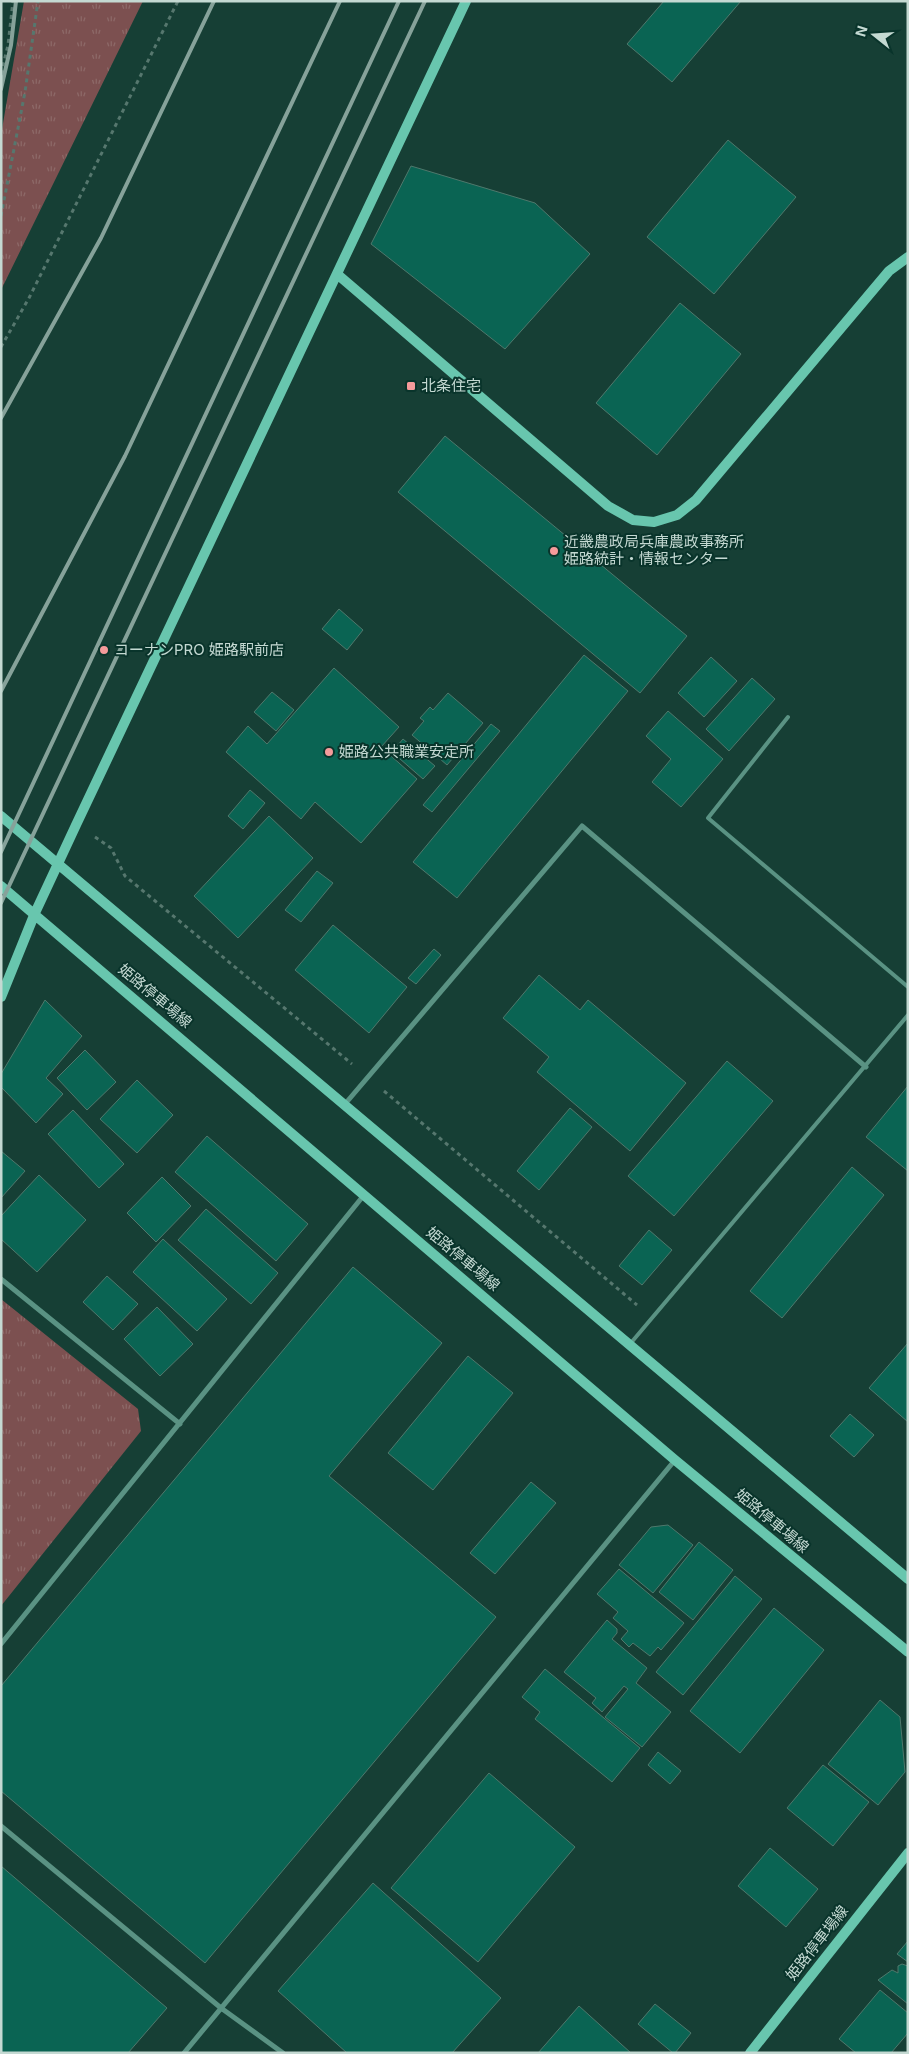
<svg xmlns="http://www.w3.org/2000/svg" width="909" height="2054" viewBox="0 0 909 2054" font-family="Inter,'Noto Sans JP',sans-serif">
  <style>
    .grass { fill: url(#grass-tufts) }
    .building { fill: #0a6453; stroke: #4f786c }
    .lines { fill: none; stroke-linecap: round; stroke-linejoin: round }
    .path { stroke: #56776e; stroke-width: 3; stroke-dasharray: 4 4; stroke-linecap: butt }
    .lane { stroke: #5a9283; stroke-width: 4 }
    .street { stroke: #5a9283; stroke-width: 5 }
    .secondary { stroke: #68c6ae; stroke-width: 10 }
    .rail { stroke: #86a29a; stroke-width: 4 }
    .poi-dot { fill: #f59b9b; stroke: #09342b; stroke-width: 2 }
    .labels { text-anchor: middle; stroke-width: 4; stroke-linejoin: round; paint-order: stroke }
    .poi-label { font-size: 15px; fill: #c4d9d2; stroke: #09342b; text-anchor: start }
    .street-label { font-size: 15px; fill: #c4d9d2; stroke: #09342b }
  </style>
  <defs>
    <pattern id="grass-tufts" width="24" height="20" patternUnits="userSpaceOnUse" patternTransform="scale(1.25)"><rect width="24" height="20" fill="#7c5050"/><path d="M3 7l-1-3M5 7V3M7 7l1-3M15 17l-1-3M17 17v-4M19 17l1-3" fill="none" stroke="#8d6968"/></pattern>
  </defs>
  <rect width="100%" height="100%" fill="#163f35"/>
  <path class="grass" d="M24,1H143L1,290V135Z
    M1,1299L138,1409L141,1431L1,1606Z"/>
  <path class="building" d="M664,1H741L672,82L627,44Z
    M728,140L796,197L714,294L647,237Z
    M411,166L535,203L590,254L505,349L371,244Z
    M680,303L741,354L657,455L596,403Z
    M445,436L687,636L640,693L398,492Z
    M339,609L363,630L347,650L322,629Z
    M584,655L628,691L457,898L413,862Z
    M711,657L737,681L704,717L678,693Z
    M334,668L399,727L381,747L417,779L361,843L315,802L301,819L226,752L248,726L267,744Z
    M752,678L775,699L729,751L706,729Z
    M272,692L294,710L276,731L254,712Z
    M448,693L483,723L447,765L412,735L424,721L420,718L430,707L433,710Z
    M668,711L723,759L681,807L652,782L671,759L646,736Z
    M491,724L500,731L432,812L423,805Z
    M403,739L435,766L423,779L392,752Z
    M250,790L265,803L243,829L228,816Z
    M269,816L313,858L238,938L194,896Z
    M317,871L333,883L301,922L285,910Z
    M333,925L407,987L369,1033L295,970Z
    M434,949L441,955L416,984L408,978Z
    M539,975L580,1010L588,1000L686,1083L630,1151L537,1072L549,1057L503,1018Z
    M45,1000L82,1036L46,1078L63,1094L36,1123L1,1087V1074Z
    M85,1050L116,1082L87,1110L57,1078Z
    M727,1061L773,1101L674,1216L628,1176Z
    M137,1080L173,1115L137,1153L100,1119Z
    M908,1086V1171L866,1137Z
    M570,1108L592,1127L539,1190L517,1171Z
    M73,1110L124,1164L99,1188L48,1134Z
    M207,1136L308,1224L276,1261L175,1172Z
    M1,1151L25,1171L1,1198Z
    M852,1167L884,1195L782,1318L750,1291Z
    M39,1175L86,1220L37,1272L1,1239V1216Z
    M162,1177L191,1206L156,1242L127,1213Z
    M206,1209L278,1273L251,1304L178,1240Z
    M649,1230L672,1250L642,1285L619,1266Z
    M163,1239L227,1299L197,1331L133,1272Z
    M353,1267L442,1343L329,1476L496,1617L205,1963L1,1791V1686Z
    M107,1276L138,1304L113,1330L83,1302Z
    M157,1307L193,1344L160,1376L124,1339Z
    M908,1343V1422L869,1388Z
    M468,1356L513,1393L433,1490L388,1453Z
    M850,1414L874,1435L854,1457L830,1436Z
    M531,1482L556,1503L495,1574L470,1553Z
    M668,1525L693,1545L653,1593L619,1565L651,1527Z
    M699,1542L733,1570L693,1620L659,1592Z
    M619,1569L684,1623L661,1650L658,1647L650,1656L633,1643L629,1647L621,1639L628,1631L613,1618L618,1612L597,1594Z
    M735,1576L762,1599L683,1695L656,1672Z
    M774,1608L824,1650L740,1753L690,1711Z
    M607,1620L617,1629V1633L612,1639L647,1668L636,1683L671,1712L642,1747L605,1717L628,1689L624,1686L602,1712L592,1703L596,1698L564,1672Z
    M545,1669L640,1748L612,1782L535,1719L540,1712L522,1697Z
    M880,1700L900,1717L905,1772L878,1805L828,1764Z
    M658,1752L681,1771L670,1784L648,1765Z
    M823,1765L869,1802L833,1846L787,1808Z
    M489,1773L575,1847L478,1962L391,1888Z
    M770,1848L818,1889L786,1927L738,1886Z
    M1,1866L167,2008L128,2053H1Z
    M373,1883L501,1998L452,2053H347L278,1991Z
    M908,1941V1962L897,1954Z
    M902,1964L908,1966V2004L878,1980L892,1970L898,1973V1966Z
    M880,1990L908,2013V2033L891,2053H856L839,2039Z
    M655,2004L691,2033L675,2053H673L638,2024Z
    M579,2006L631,2053H538Z"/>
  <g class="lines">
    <path class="path" d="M1,74L8,45L13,1
      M1,216L25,92L38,1
      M1,347L29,298L178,1
      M95,837L111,848L125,876L352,1064
      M384,1091L637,1305"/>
    <path class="lane" d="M788,717L708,818L908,987
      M630,1344L908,1015"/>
    <path class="street" d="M345,1104L582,826L866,1067
      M1,1279L180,1424
      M1,1644L364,1195
      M1,1826L221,2008L283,2053
      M184,2053L675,1460"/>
    <path class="secondary" d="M337,274L608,506L633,520L654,522L677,515L696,500L889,271L908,257
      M1,816L908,1579
      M1,886L675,1460L908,1652
      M1,997L35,913L76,825L466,1
      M750,2053L908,1853"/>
    <path class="rail" d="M1,89L11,45L16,1
      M1,418L101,238L214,1
      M1,691L125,456L340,1
      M1,852L399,1
      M1,903L425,1"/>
  </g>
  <g class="poi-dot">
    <rect x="406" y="381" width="10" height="10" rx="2.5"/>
    <circle cx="554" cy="551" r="5"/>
    <circle cx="104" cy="650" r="5"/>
    <circle cx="329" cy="752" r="5"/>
  </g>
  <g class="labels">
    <g class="poi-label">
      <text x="421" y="391">北条住宅</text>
      <text x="564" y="547">近畿農政局兵庫農政事務所<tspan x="564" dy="17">姫路統計・情報センター</tspan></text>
      <text x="114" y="655">コーナンPRO 姫路駅前店</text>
      <text x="339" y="757">姫路公共職業安定所</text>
    </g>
    <g class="street-label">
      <text transform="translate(155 996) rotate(40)" y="5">姫路停車場線</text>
      <text transform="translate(463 1259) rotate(40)" y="5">姫路停車場線</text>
      <text transform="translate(772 1521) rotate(40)" y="5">姫路停車場線</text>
      <text transform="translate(817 1943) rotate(-52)" y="5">姫路停車場線</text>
    </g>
  </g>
  <rect width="909" height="2054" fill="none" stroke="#c4d9d2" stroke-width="5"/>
  <g transform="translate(874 35) rotate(287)" stroke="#09342b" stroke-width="4" paint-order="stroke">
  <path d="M0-4L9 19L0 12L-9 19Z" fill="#c4d9d2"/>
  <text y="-8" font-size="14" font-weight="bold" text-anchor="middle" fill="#c4d9d2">N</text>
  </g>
</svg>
